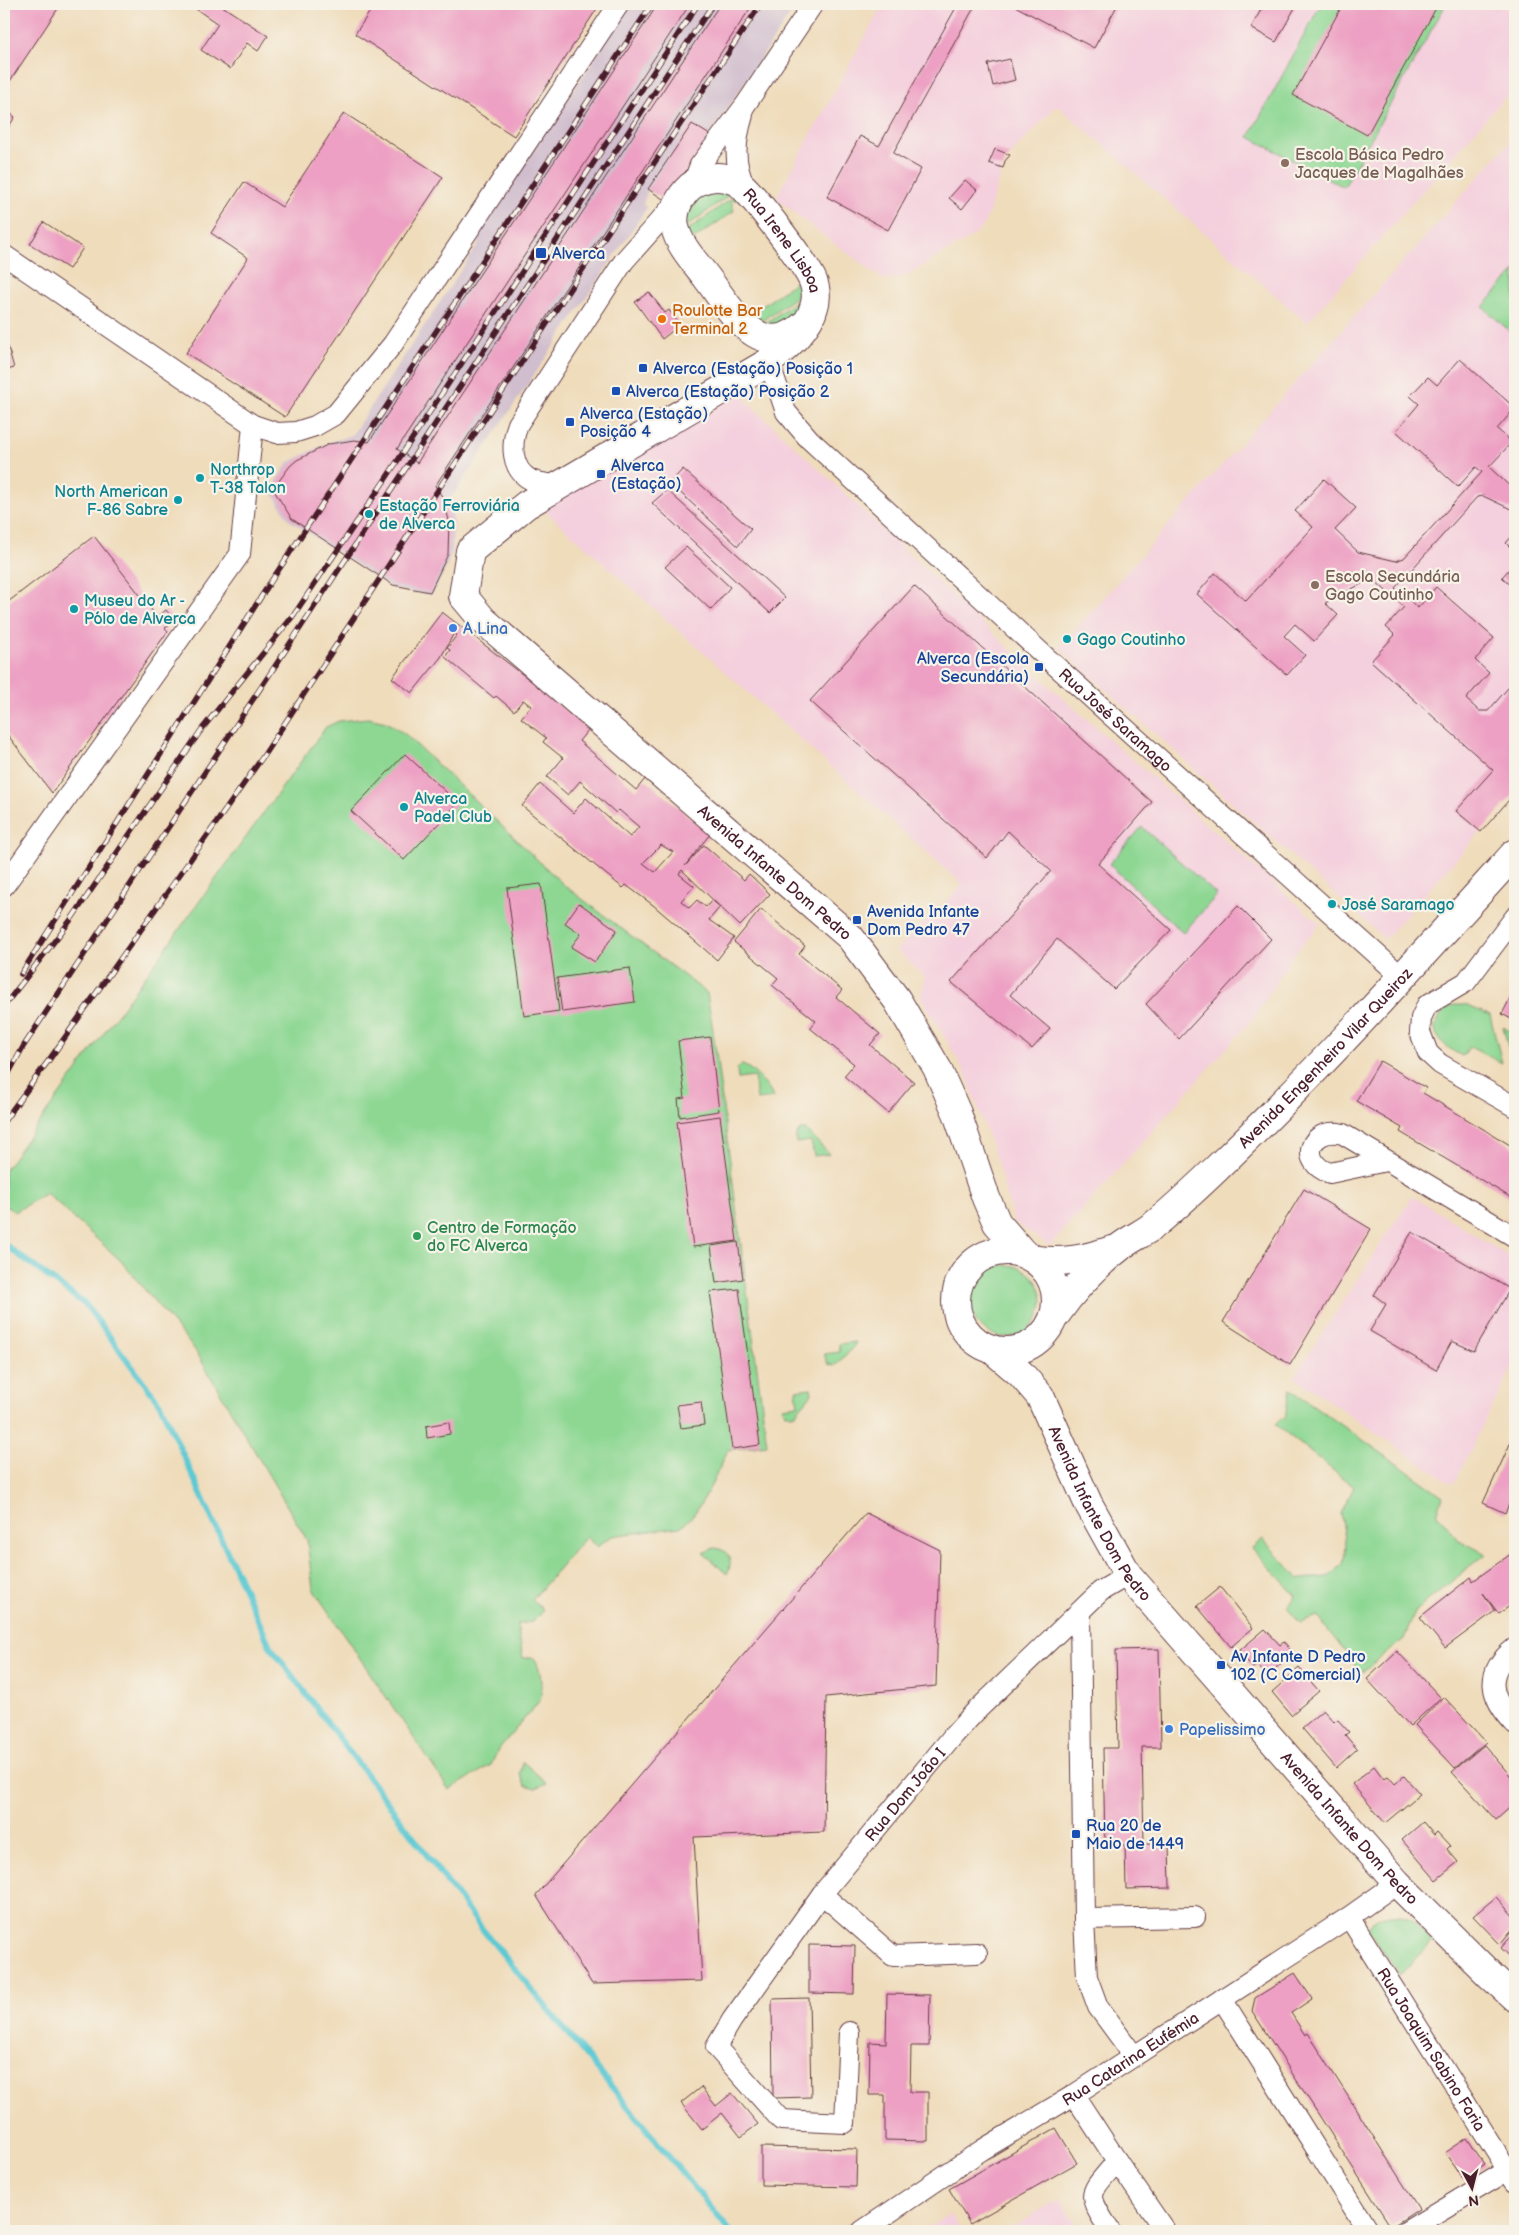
<svg xmlns="http://www.w3.org/2000/svg" width="1519" height="2235" viewBox="0 0 1519 2235" font-family="'Balsamiq Sans',sans-serif">
  <style>
    .built { fill: #f4cfdd }
    .industrial { fill: #d0bdcd }
    .green { fill: #8dd793; stroke: #6c7b5f }
    .lines { fill: none; stroke-linecap: round; stroke-linejoin: round }
    .stream { stroke: #5dc9d3; stroke-width: 6 }
    .building { fill: #eda0c3; fill-rule: evenodd }
    .street-casing { stroke: #633b41; stroke-width: 22 }
    .secondary-casing { stroke: #633b41; stroke-width: 30 }
    .street { stroke: #fff; stroke-width: 20 }
    .secondary { stroke: #fff; stroke-width: 28 }
    .rail-casing { stroke: #4a1f2b; stroke-width: 5.5 }
    .rail { stroke: #f7f3e8; stroke-width: 4; stroke-dasharray: 11; stroke-linecap: butt }
    .education-dot { fill: #8d6e63; stroke: #f7f3e8; stroke-width: 2 }
    .transit-dot { fill: #1a4fb4; stroke: #f7f3e8; stroke-width: 2 }
    .food-dot { fill: #e8710a; stroke: #f7f3e8; stroke-width: 2 }
    .culture-dot { fill: #0f9aa8; stroke: #f7f3e8; stroke-width: 2 }
    .shop-dot { fill: #3f7fe0; stroke: #f7f3e8; stroke-width: 2 }
    .leisure-dot { fill: #2e9e5b; stroke: #f7f3e8; stroke-width: 2 }
    .labels { text-anchor: middle; stroke-width: 4.5; stroke-linejoin: round; paint-order: stroke }
    .education-label { font-size: 16px; fill: #785e54; stroke: #f7f3e8; text-anchor: start }
    .street-label { font-size: 16px; fill: #4a1f2b; stroke: #f7f3e8 }
    .transit-label { font-size: 16px; fill: #164399; stroke: #f7f3e8; text-anchor: start }
    .food-label { font-size: 16px; fill: #c56008; stroke: #f7f3e8; text-anchor: start }
    .culture-label { font-size: 16px; fill: #0d838f; stroke: #f7f3e8; text-anchor: start }
    .shop-label { font-size: 16px; fill: #366cbe; stroke: #f7f3e8; text-anchor: start }
    .leisure-label { font-size: 16px; fill: #27864d; stroke: #f7f3e8; text-anchor: start }
  </style>
  <rect width="100%" height="100%" fill="#f7f3e8"/>
  <filter id="ink" filterUnits="userSpaceOnUse"><feTurbulence type="fractalNoise" baseFrequency=".02" numOctaves="2"/><feDisplacementMap in="SourceGraphic" scale="10" xChannelSelector="R" yChannelSelector="G"/><feConvolveMatrix kernelMatrix="1 2 1 2 8 2 1 2 1" color-interpolation-filters="sRGB"/></filter>
  <filter id="wash" filterUnits="userSpaceOnUse"><feTurbulence type="fractalNoise" baseFrequency=".0096" numOctaves="4" result="noise"/><feDisplacementMap in="SourceGraphic" scale="20" xChannelSelector="R" yChannelSelector="G"/><feGaussianBlur stdDeviation="1.12" result="paint"/><feColorMatrix in="noise" values="0 0 0 0 0 0 0 0 0 0 0 0 0 0 0 0 0 1.4 0 .05"/><feComposite in="paint" operator="in"/></filter>
  <g filter="url(#wash)">
    <rect width="100%" height="100%" fill="#efdcbb"/>
    <path class="built" d="M883,4H1515V86L1307,323L1057,105L1005,161L988,215L983,226L975,235L901,278L883,279L820,233L776,198Z
      M1515,136V793L1385,939L1059,648Z
      M738,393L1049,686L1320,924L1291,958L1256,1015L1050,1246L1014,1222L997,1161L965,1072L921,997L925,977L896,950L963,885L543,509Z
      M1412,1196L1515,1260V1362L1453,1485L1294,1377Z
      M1060,2199L1080,2231H1004Z
      M950,2215L963,2231H922Z"/>
    <path class="industrial" d="M631,4H797L666,201L648,190L643,204L647,208L451,498L453,519L452,552L445,570L431,595L393,589L289,520L270,489L289,462L330,442L352,435L479,243L477,235Z"/>
    <path class="green" d="M1321,4H1446L1344,187L1249,137Z
      M705,188L735,191L684,228L683,214Z
      M739,193L745,199L731,201L734,211L694,239L685,232Z
      M1515,271V336L1483,307Z
      M802,277L807,289L756,325L746,318Z
      M808,292L794,324L759,328Z
      M368,718L386,722L405,734L565,886L707,993L713,1031L767,1445L728,1450C717,1472 701,1514 680,1527L612,1536L597,1547L586,1537L532,1600L543,1610L533,1622L517,1624L523,1658H534C541,1666 543,1690 540,1700L498,1750L491,1765L449,1790L313,1589L307,1540L195,1350L120,1260L46,1193L15,1212L4,1205V1171L326,727L339,721Z
      M1142,827L1217,895L1183,933L1109,864Z
      M1453,1005H1465L1490,1015L1502,1063L1470,1047L1462,1056C1435,1042 1422,1024 1453,1005Z
      M1503,1027L1515,1034V1057L1512,1061Z
      M741,1065C750,1065 771,1089 773,1098L757,1100L754,1077L738,1079L737,1069Z
      M800,1130H806L829,1154L814,1156L811,1141L796,1143V1136Z
      M970 1301a36 36 0 1 1 72 0a36 36 0 1 1-72 0Z
      M855,1342V1345L837,1364L834,1366L828,1364L824,1354L840,1352L839,1344Z
      M811,1388L812,1394L795,1414L791,1415L785,1413L782,1407L798,1405L796,1390Z
      M1290,1389L1443,1496L1437,1514L1459,1540L1486,1554L1416,1610L1404,1639L1361,1673L1318,1617L1300,1623L1287,1607L1296,1596L1252,1548L1263,1539L1299,1579L1327,1577L1343,1565L1346,1545L1341,1513L1354,1487L1275,1424L1281,1418L1285,1419Z
      M714,1548C729,1549 734,1561 727,1574L703,1553Z
      M523,1762L547,1783L536,1788L525,1785L520,1774Z
      M1400,1915L1410,1919L1432,1942L1400,1976L1368,1929C1373,1917 1388,1914 1400,1915Z"/>
    <g class="lines">
      <path class="stream" d="M4,1244L86,1305L160,1404L270,1646L483,1930L730,2231"/>
    </g>
    <g id="blocks">
      <path class="building" d="M4,4H61L8,84L4,81Z
        M191,4H219L268,36L258,51L247,43L230,69L201,50L218,24L190,5Z
        M375,4H600L514,136L355,34Z
        M658,4H690L397,449L417,463L720,4H753L435,486L443,498L449,520L448,554L430,592L393,585L292,519L273,489L290,466L297,460L329,444L354,440L369,442Z
        M958,4H976L893,153L921,169L888,230L827,197L860,136L879,146Z
        M1011,4H1118L1094,48Z
        M1264,4H1297L1276,42L1251,28Z
        M1343,4H1428L1436,8L1367,135L1293,95Z
        M1010,59L1015,80L993,86L988,64Z
        M4,109L15,117L4,134Z
        M344,113L443,177L285,417L186,353L248,258L211,233L244,182L282,207Z
        M692,124L710,135L666,201L648,189Z
        M995,149L1010,155L1005,161L1003,168L989,163Z
        M965,180L977,190L962,209L949,198Z
        M44,222L83,248L69,269L30,244Z
        M649,292L665,313L669,310L680,325L662,339L635,302Z
        M4,333L14,368L4,371Z
        M1460,359L1515,408L1497,429L1512,442L1489,467L1515,491V511L1483,496L1477,497L1395,588L1418,608L1436,587L1494,638L1475,660L1489,673L1466,699L1479,711H1488L1515,680V793L1481,832L1456,811L1493,770L1371,661L1395,635L1386,627L1404,607L1375,581L1365,582L1325,603L1338,615L1314,641L1295,624L1284,636L1305,655L1287,675L1197,594L1215,573L1246,601L1313,527L1295,511L1324,479L1356,508L1335,530L1358,552L1396,561L1404,558L1482,472L1476,467L1458,487L1396,431L1419,404L1410,396L1428,377L1437,385Z
        M683,469L751,529L738,546L670,483Z
        M667,490L785,598L770,613L652,503Z
        M1515,533V552L1506,543Z
        M94,536L157,617L166,610L175,621L165,628L168,631L52,793L4,730V605Z
        M686,547L730,587L711,610L665,567Z
        M1515,563V589L1502,577Z
        M914,586L1152,802L1098,864L1171,930L1114,989L1057,939L1010,995L1050,1029L1032,1049L951,982L1051,871L1008,831L987,858L810,701Z
        M442,612L535,684L588,730L579,741L636,790L645,779L710,834L685,866L704,845L744,880L749,874L770,894L740,926L682,870L679,874L694,886L681,901L689,908L697,900L706,907L712,900L720,907L709,920L734,938L717,960L653,905L626,885L623,888L522,806L540,784L573,813L586,798L630,837L639,827L619,810L616,813L580,781L568,795L547,777L563,758L543,742L546,738L521,718L531,706L523,700L514,711L496,696L494,698L445,657L450,650L447,648L457,635L454,633L441,657L412,693L392,678ZM661,845L673,852L655,872L643,863Z
        M405,754L458,803L404,860L351,811Z
        M541,884L559,1011L524,1016L507,888Z
        M579,903L617,930L595,962L571,947L581,934L565,923Z
        M1238,906L1271,939L1179,1039L1146,1004Z
        M761,909L805,946L799,954L842,990L836,997L880,1034L870,1045L914,1082L888,1113L844,1076L854,1064L810,1028L816,1021L772,985L778,978L734,942Z
        M630,968L635,1002L562,1012L557,978Z
        M1515,989V1021L1502,1014Z
        M710,1037L719,1111L680,1117L678,1099L685,1098L678,1041Z
        M1380,1061L1426,1088L1423,1093L1515,1148V1200L1400,1132L1402,1128L1356,1101Z
        M720,1116L737,1241L693,1247L677,1122Z
        M1304,1189L1371,1229L1290,1365L1223,1322Z
        M1412,1232L1510,1289L1474,1351L1452,1341L1436,1370L1370,1331L1386,1304L1374,1295Z
        M738,1242L743,1279L716,1283L711,1246Z
        M739,1289L760,1445L732,1449L710,1292Z
        M701,1402L704,1425L681,1428L677,1405Z
        M449,1422L450,1434L427,1438L426,1426Z
        M1515,1433V1507L1511,1500L1505,1513L1483,1503Z
        M866,1513L940,1550L936,1686L826,1697L824,1832L694,1837L702,1981L592,1984L536,1895Z
        M1515,1551V1602L1499,1614L1483,1593L1495,1611L1445,1648L1420,1617L1471,1577L1473,1581Z
        M1220,1587L1253,1628L1231,1647L1197,1606Z
        M1265,1629L1280,1645L1284,1642L1293,1653L1267,1676L1257,1665L1253,1668L1239,1651Z
        M1159,1649L1161,1747H1142L1144,1844H1169L1170,1888L1126,1889L1125,1845H1105L1103,1748H1118L1116,1650Z
        M1397,1651L1441,1698L1410,1726L1367,1679Z
        M1299,1668L1319,1691L1291,1715L1272,1692Z
        M1444,1697L1486,1742L1455,1768L1415,1725Z
        M1323,1710L1334,1722L1337,1719L1349,1732L1345,1735L1357,1749L1336,1768L1302,1728Z
        M1484,1745L1515,1781V1803L1496,1820L1452,1772Z
        M1374,1766L1384,1779L1388,1776L1395,1784L1404,1776L1420,1794L1385,1823L1352,1784Z
        M1423,1822L1434,1835L1437,1832L1450,1846L1447,1849L1458,1862L1436,1880L1402,1840Z
        M1496,1897L1515,1918V1926L1500,1944L1473,1916Z
        M1515,1932V1961L1501,1948Z
        M809,1945L855,1946L854,1994L809,1993Z
        M1295,1973L1312,1999L1291,2013L1305,2035L1308,2033L1419,2209L1391,2227L1252,2011L1255,1998Z
        M887,1994L930,1995L929,2046H911L910,2092H928V2141L885,2140V2095H869L870,2042L886,2043Z
        M809,1998L811,2097L773,2098L772,1999Z
        M701,2087L716,2106L732,2093L758,2124L741,2137L722,2113L702,2129L681,2103Z
        M1056,2128L1077,2163L970,2224L949,2189Z
        M1467,2138L1485,2165L1463,2179L1445,2153Z
        M761,2147L857,2149L856,2187L761,2185Z"/>
    </g>
  </g>
  <g filter="url(#ink)">
    <use href="#blocks" fill-opacity="0" stroke="#633b41" stroke-width="1"/>
    <g class="lines">
      <g class="street-casing">
        <g id="street">
          <path d="M743,115C735,141 733,162 745,187"/>
          <path d="M692,186L700,165L746,104L813,4"/>
          <path d="M4,255L253,425L277,433L296,432L315,426L336,414L393,344L619,4"/>
          <path id="s1" d="M769,362L786,412L809,439L1047,658L1402,977"/>
          <path d="M558,486C550,484 539,483 531,480C510,469 511,443 518,424L624,261L679,199"/>
          <path d="M4,886L240,554L253,425"/>
          <path d="M1515,917L1466,982L1427,1005L1421,1018L1420,1032L1428,1053L1440,1064L1515,1107"/>
          <path d="M1386,1161L1330,1173C1298,1163 1309,1126 1343,1134L1515,1237"/>
          <path d="M1080,1613L1084,1919L1087,1977L1098,2007L1134,2056"/>
          <path d="M1515,1648C1483,1673 1490,1698 1515,1724"/>
          <path d="M822,1894L893,1956L977,1953"/>
          <path id="s2" d="M1349,1917L1515,2182"/>
          <path d="M1084,1919L1195,1917"/>
          <path d="M1222,1999L1368,2231"/>
          <path id="s3" d="M849,2032L845,2123L781,2120L716,2047L732,2020L822,1894L954,1735L974,1713L1101,1591L1128,1575"/>
          <path d="M1074,2095L1117,2161"/>
          <path id="s4" d="M862,2231L982,2150L1074,2095L1349,1917L1397,1883"/>
          <path d="M1110,2231C1085,2191 1088,2196 1117,2161L1165,2231"/>
          <path d="M1407,2231L1515,2166"/>
        </g>
      </g>
      <g class="secondary-casing">
        <g id="secondary">
          <path id="s5" d="M805,324C760,365 732,311 707,278C696,263 679,246 675,227C672,212 679,197 690,187C703,176 722,174 737,182C749,188 807,266 813,281C816,289 817,298 814,307C809,328 785,348 769,362L526,505L470,551L463,596L483,620L850,937L897,1000L937,1068L957,1113L986,1198L997,1223L1023,1253"/>
          <circle cx="1006" cy="1301" r="50"/>
          <path d="M1036,1260C1066,1263 1084,1259 1112,1250"/>
          <path id="s6" d="M1055,1316C1073,1290 1094,1267 1120,1247C1130,1239 1144,1233 1154,1225C1176,1207 1196,1188 1216,1169C1321,1068 1418,960 1515,853"/>
          <path id="s7" d="M993,1350L1021,1374L1040,1396L1088,1503L1128,1575L1397,1883L1491,1976L1515,1998"/>
        </g>
      </g>
      <use href="#street" class="street"/>
      <use href="#secondary" class="secondary"/>
      <g class="rail-casing">
        <path id="rail" d="M21,974L266,589L652,4
          M4,1006L70,921L202,729L293,616L385,480L698,4
          M4,1082L23,1047L713,4
          M4,1121L49,1060L262,758L577,278L761,4"/>
      </g>
      <use href="#rail" class="rail"/>
    </g>
  </g>
  <g class="education-dot">
    <circle cx="1285" cy="163" r="5"/>
    <circle cx="1315" cy="585" r="5"/>
  </g>
  <g class="transit-dot">
    <rect x="535" y="247" width="12" height="12" rx="2.5"/>
    <rect x="638" y="363" width="10" height="10" rx="2.5"/>
    <rect x="611" y="386" width="10" height="10" rx="2.5"/>
    <rect x="565" y="417" width="10" height="10" rx="2.5"/>
    <rect x="596" y="469" width="10" height="10" rx="2.5"/>
    <rect x="1034" y="662" width="10" height="10" rx="2.5"/>
    <rect x="852" y="915" width="10" height="10" rx="2.5"/>
    <rect x="1216" y="1660" width="10" height="10" rx="2.5"/>
    <rect x="1071" y="1829" width="10" height="10" rx="2.5"/>
  </g>
  <circle class="food-dot" cx="662" cy="319" r="5"/>
  <g class="culture-dot">
    <circle cx="200" cy="478" r="5"/>
    <circle cx="178" cy="500" r="5"/>
    <circle cx="369" cy="514" r="5"/>
    <circle cx="74" cy="609" r="5"/>
    <circle cx="1067" cy="639" r="5"/>
    <circle cx="404" cy="807" r="5"/>
    <circle cx="1332" cy="904" r="5"/>
  </g>
  <g class="shop-dot">
    <circle cx="453" cy="628" r="5"/>
    <circle cx="1169" cy="1729" r="5"/>
  </g>
  <circle class="leisure-dot" cx="417" cy="1236" r="5"/>
  <g class="labels">
    <g class="education-label">
      <text x="1295" y="160">Escola Básica Pedro<tspan x="1295" dy="18">Jacques de Magalhães</tspan></text>
      <text x="1325" y="582">Escola Secundária<tspan x="1325" dy="18">Gago Coutinho</tspan></text>
    </g>
    <g class="street-label">
      <text dy="6" stroke="none"><textPath href="#s5" startOffset="359">Rua Irene Lisboa</textPath></text>
      <text dy="6" stroke="none"><textPath href="#s1" startOffset="504">Rua José Saramago</textPath></text>
      <text dy="6" stroke="none"><textPath href="#s5" startOffset="1325">Avenida Infante Dom Pedro</textPath></text>
      <text dy="6" stroke="none"><textPath href="#s6" startOffset="375">Avenida Engenheiro Vilar Queiroz</textPath></text>
      <text dy="6" stroke="none"><textPath href="#s7" startOffset="198">Avenida Infante Dom Pedro</textPath></text>
      <text dy="6" stroke="none"><textPath href="#s3" startOffset="569">Rua Dom João I</textPath></text>
      <text dy="6" stroke="none"><textPath href="#s7" startOffset="602">Avenida Infante Dom Pedro</textPath></text>
      <text dy="6" stroke="none"><textPath href="#s2" startOffset="156">Rua Joaquim Sabino Faria</textPath></text>
      <text dy="6" stroke="none"><textPath href="#s4" startOffset="319">Rua Catarina Eufémia</textPath></text>
    </g>
    <g class="transit-label">
      <text x="552" y="259">Alverca</text>
      <text x="653" y="374">Alverca (Estação) Posição 1</text>
      <text x="626" y="397">Alverca (Estação) Posição 2</text>
      <text x="580" y="419">Alverca (Estação)<tspan x="580" dy="18">Posição 4</tspan></text>
      <text x="611" y="471">Alverca<tspan x="611" dy="18">(Estação)</tspan></text>
      <text x="1029" y="664" text-anchor="end">Alverca (Escola<tspan x="1029" dy="18">Secundária)</tspan></text>
      <text x="867" y="917">Avenida Infante<tspan x="867" dy="18">Dom Pedro 47</tspan></text>
      <text x="1231" y="1662">Av Infante D Pedro<tspan x="1231" dy="18">102 (C Comercial)</tspan></text>
      <text x="1086" y="1831">Rua 20 de<tspan x="1086" dy="18">Maio de 1449</tspan></text>
    </g>
    <g class="food-label">
      <text x="672" y="316">Roulotte Bar<tspan x="672" dy="18">Terminal 2</tspan></text>
    </g>
    <g class="culture-label">
      <text x="210" y="475">Northrop<tspan x="210" dy="18">T-38 Talon</tspan></text>
      <text x="168" y="497" text-anchor="end">North American<tspan x="168" dy="18">F-86 Sabre</tspan></text>
      <text x="379" y="511">Estação Ferroviária<tspan x="379" dy="18">de Alverca</tspan></text>
      <text x="84" y="606">Museu do Ar -<tspan x="84" dy="18">Pólo de Alverca</tspan></text>
      <text x="1077" y="645">Gago Coutinho</text>
      <text x="414" y="804">Alverca<tspan x="414" dy="18">Padel Club</tspan></text>
      <text x="1342" y="910">José Saramago</text>
    </g>
    <g class="shop-label">
      <text x="463" y="634">A Lina</text>
      <text x="1179" y="1735">Papelissimo</text>
    </g>
    <g class="leisure-label">
      <text x="427" y="1233">Centro de Formação<tspan x="427" dy="18">do FC Alverca</tspan></text>
    </g>
  </g>
  <rect width="1519" height="2235" fill="none" stroke="#f7f3e8" stroke-width="20"/>
  <g transform="translate(1472 2188) rotate(173)" stroke="#f7f3e8" stroke-width="4" paint-order="stroke">
  <path d="M0-4L9 19L0 12L-9 19Z" fill="#4a1f2b"/>
  <text y="-8" font-size="14" font-weight="bold" text-anchor="middle" fill="#4a1f2b">N</text>
  </g>
</svg>
